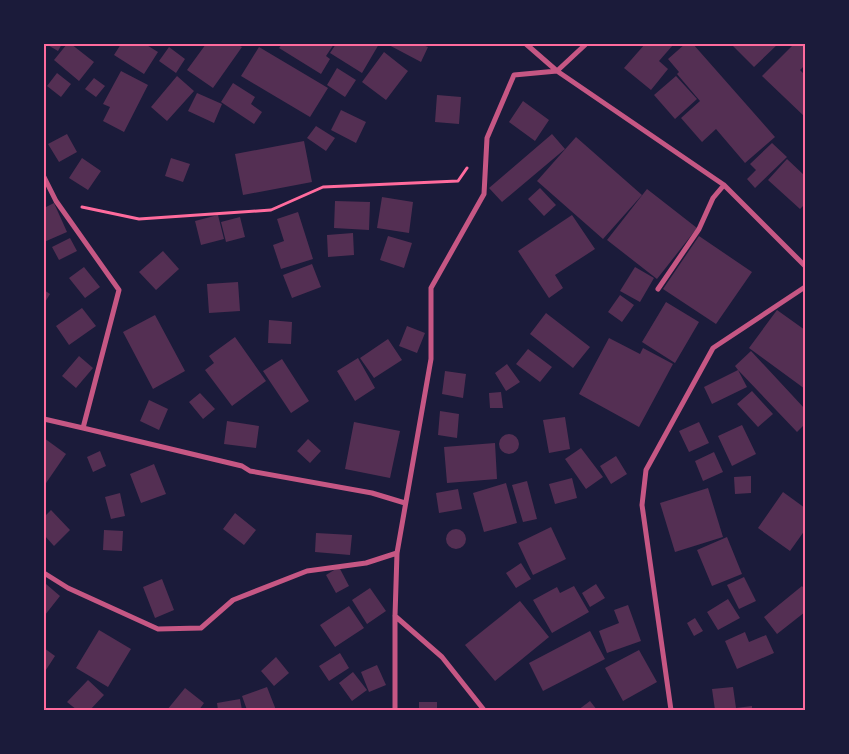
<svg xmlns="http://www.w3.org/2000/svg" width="849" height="754" viewBox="0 0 849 754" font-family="'Source Sans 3',sans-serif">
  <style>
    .building { fill: #542f53 }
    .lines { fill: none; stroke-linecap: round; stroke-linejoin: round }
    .path { stroke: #ff6b9d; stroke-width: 3 }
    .minor { stroke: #c65784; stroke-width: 5 }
    .neatline { fill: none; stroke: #ff6b9d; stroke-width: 2 }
  </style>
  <rect width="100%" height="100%" fill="#1b1b3a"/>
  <path class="building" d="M46,44H62L58,51Z
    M67,44H71L94,62L79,81L54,60Z
    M121,44H145L158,52L144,74L114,55Z
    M206,44H236L242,47L213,88L187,70Z
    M282,44H334L326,56L330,59L321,74L279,48Z
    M336,44H379L362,73L330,53Z
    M387,44H420L428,47L421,62Z
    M645,44L673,45L659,61L668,69L651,90L624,68Z
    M685,44H693L775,137L745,163L716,129L702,142L681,118L700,101L677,74L679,72L668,59Z
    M731,44H778L754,67Z
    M794,44H805V65L800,70L805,75V117L762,76Z
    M169,47L185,59L176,73L159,61Z
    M259,47L328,88L310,117L241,76Z
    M384,52L408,71L386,100L362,82Z
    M337,68L356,80L345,97L327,85Z
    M121,71L148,85L124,132L103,121L110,107L103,104Z
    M57,73L71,84L61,97L47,86Z
    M177,76L194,91L167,121L151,107Z
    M676,76L697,99L675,119L654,95Z
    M94,78L105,86L96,97L85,89Z
    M233,83L255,97L251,104L262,112L254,124L221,102Z
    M197,93L222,104L214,123L188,111Z
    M437,95L461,97L459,124L435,122Z
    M523,101L549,120L535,141L509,122Z
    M341,110L366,122L356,143L331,130Z
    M316,126L335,138L326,151L307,138Z
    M67,134L77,152L59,162L48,144Z
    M552,134L565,149L502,202L489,188Z
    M576,137L642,195L603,239L537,181Z
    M304,141L312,182L243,195L235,154Z
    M772,143L787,157L755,188L747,179L756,170L750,164Z
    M82,158L101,171L88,190L69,178Z
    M171,158L190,164L183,182L165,176Z
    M787,159L805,176V204L800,209L768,180Z
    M540,188L556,205L544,216L528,199Z
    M647,189L697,228L657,279L607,240Z
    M382,197L413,202L409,233L377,228Z
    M335,201L370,202L369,230L334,228Z
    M54,203L67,232L44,242V208Z
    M298,212L313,259L281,269L273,245L284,241L277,219Z
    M218,215L224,239L201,245L195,221Z
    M572,215L595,249L555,275L563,288L549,298L518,251Z
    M240,217L245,237L226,242L221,222Z
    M353,233L354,255L328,257L327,235Z
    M388,236L412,243L404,268L380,260Z
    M699,236L752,272L716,324L663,289Z
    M70,238L77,251L59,260L52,247Z
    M163,251L179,269L156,290L139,272Z
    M312,264L321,287L292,298L283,275Z
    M84,267L100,287L85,298L69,278Z
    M635,267L654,278L640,302L620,291Z
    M238,282L240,311L209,313L207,284Z
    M44,290L50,294L44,304Z
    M620,295L634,305L622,322L608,312Z
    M666,302L699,322L675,363L642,342Z
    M82,308L96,326L69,345L56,326Z
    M777,310L805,330V389L749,348Z
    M546,313L590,347L573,368L530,334Z
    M155,315L185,371L153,389L123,332Z
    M269,320L292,322L291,344L268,343Z
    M407,326L425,333L417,353L399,346Z
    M235,337L266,381L232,406L205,370L214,363L209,356Z
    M609,338L640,354L643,348L673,364L639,427L579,394Z
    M388,339L402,360L374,378L360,358Z
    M528,349L552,367L540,382L516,364Z
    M751,351L805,409V424L797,432L738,370L747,387L712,404L704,387L738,370L735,366Z
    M79,356L93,368L76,388L62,376Z
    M358,358L375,388L355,401L337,371Z
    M282,359L309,401L291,413L263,371Z
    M507,364L520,382L506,391L495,373Z
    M445,371L466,374L463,398L442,394Z
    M752,391L773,414L758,427L737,404Z
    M501,392L503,408H490L489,393Z
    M200,393L215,409L203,419L189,402Z
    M149,400L168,409L159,430L140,421Z
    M440,411L459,414L457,438L438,435Z
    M565,417L570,449L549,453L543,420Z
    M227,421L259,426L256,448L224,444Z
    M354,422L400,431L390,478L345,469Z
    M699,422L709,443L689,452L679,431Z
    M742,425L756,454L732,466L718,436Z
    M499 444a10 10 0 1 1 20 0a10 10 0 1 1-20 0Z
    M44,438L66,454L44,486Z
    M308,439L321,451L310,463L297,451Z
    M495,443L497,479L447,483L444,447Z
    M581,448L603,477L586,489L565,459Z
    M100,451L106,466L93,472L87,457Z
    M714,452L723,472L703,481L695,461Z
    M616,456L627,474L611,484L600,466Z
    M154,464L166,494L141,503L130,474Z
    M751,476V493L735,494L734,477Z
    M572,478L577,498L555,504L549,484Z
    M527,481L537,519L523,522L512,485Z
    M506,483L517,523L484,532L473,493Z
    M708,488L723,537L675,552L660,503Z
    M458,489L462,509L439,513L436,493Z
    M783,492L805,508V530L790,551L758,528Z
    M120,493L125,516L111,519L105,497Z
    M51,510L70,530L54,546L44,535V517Z
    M235,513L256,530L244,545L223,529Z
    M551,527L566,559L533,575L518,543Z
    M446 539a10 10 0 1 1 20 0a10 10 0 1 1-20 0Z
    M104,530L123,531L122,551L103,550Z
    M316,533L352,535L350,555L315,552Z
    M727,537L742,574L712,586L697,550Z
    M521,563L531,579L516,588L506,573Z
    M339,567L349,586L336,593L326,575Z
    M744,577L756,601L739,609L727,585Z
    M162,579L174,610L155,618L143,587Z
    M46,584L60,596L45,615L44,586Z
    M596,584L605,598L590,607L582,593Z
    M574,586L589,612L552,633L533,600L557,587L560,593Z
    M802,586L805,590V612L777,634L764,617Z
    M370,588L386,611L367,624L352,600Z
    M728,599L740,618L718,630L707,612Z
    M520,601L549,637L495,681L465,645Z
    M628,605L641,641L607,653L599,631L619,623L614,610Z
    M349,606L364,628L335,647L320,625Z
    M695,618L703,631L694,636L687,623Z
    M99,630L131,649L108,687L76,668Z
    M590,631L605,659L543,691L529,663Z
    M745,632L749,642L766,635L774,653L737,669L725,641Z
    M44,648L55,656L44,673Z
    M639,650L657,682L623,701L605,668Z
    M340,653L349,668L329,681L319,666Z
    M276,657L289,673L274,686L261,671Z
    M377,665L386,685L369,692L361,672Z
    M353,672L367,690L352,701L339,683Z
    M88,680L104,695L90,710H77L67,702Z
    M267,687L276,710H247L242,696Z
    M733,687L736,708L752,706V710H715L712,689Z
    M185,688L204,703L199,710H167Z
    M240,699L242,710H218L217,703Z
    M590,701L597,710H578Z
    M419,702H437V710H419Z"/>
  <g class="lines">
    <path class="path" d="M82,207L139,219L271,210L323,187L458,181L467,168"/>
    <path class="minor" d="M526,44L557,71L724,185L805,266
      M44,177L56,201L119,290L83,428L242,466L250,471L372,493L405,503
      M658,289L699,229L713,198L724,185
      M44,419L83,428
      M44,573L68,588L158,629L201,628L233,600L307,571L366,563L397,553
      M395,616L442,657L484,710
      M395,710V616L397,553L431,359V288L484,194L487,138L514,75L557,71L586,44
      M671,710L642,505L646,470L713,348L805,287"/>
  </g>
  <rect width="849" height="754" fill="none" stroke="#1b1b3a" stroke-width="90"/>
  <rect x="45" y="45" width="759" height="664" class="neatline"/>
</svg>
